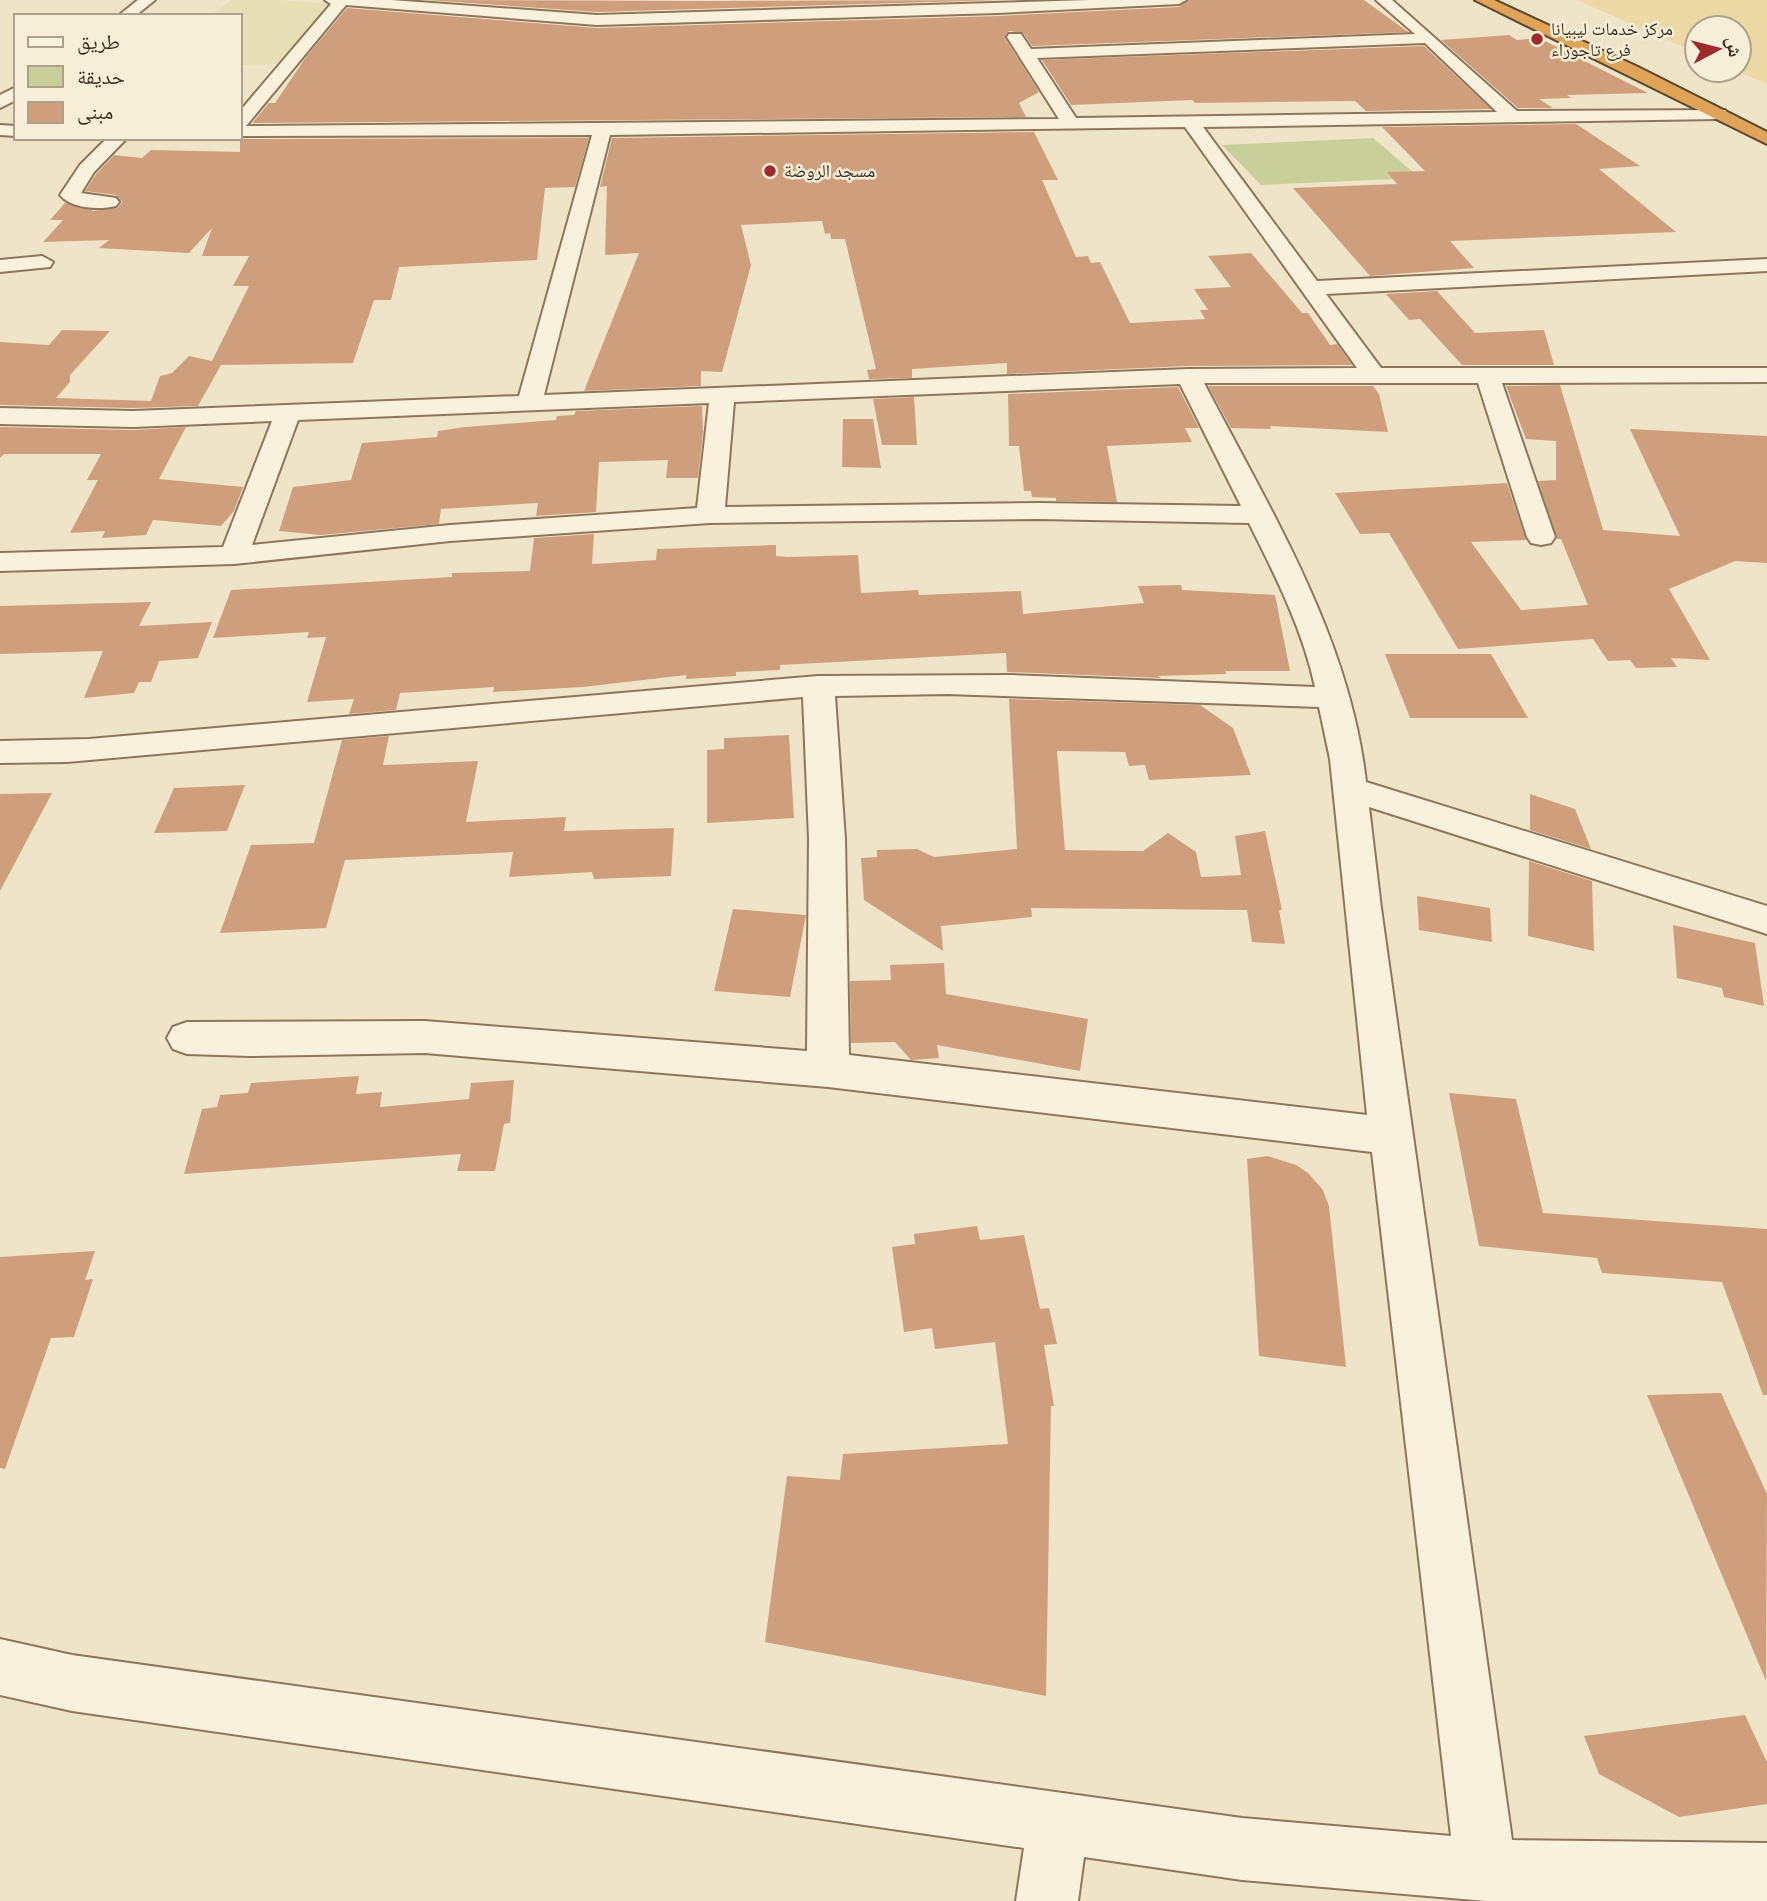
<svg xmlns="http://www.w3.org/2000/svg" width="1767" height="1901" viewBox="0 0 1767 1901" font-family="Spectral,'Noto Naskh Arabic',serif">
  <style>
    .farmland { fill: #e6deb5 }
    .green { fill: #c9cf9b }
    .sand { fill: #ecd9a5 }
    .building { fill: #cf9f7d }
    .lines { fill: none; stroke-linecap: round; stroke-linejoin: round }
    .minor-casing { stroke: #8d765c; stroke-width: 4 }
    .highway-casing { stroke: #5b4430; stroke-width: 4 }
    .minor { fill: #faf1dc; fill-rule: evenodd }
    .highway { fill: #e0a458; fill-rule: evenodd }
    .poi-dot { fill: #9e2a2b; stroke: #f7eed8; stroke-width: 2.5 }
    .labels { text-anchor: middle; stroke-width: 5; stroke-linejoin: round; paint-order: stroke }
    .far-poi-label { font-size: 18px; fill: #3d2e20; stroke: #f7eed8; text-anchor: start }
  </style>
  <rect width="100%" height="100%" fill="#f0e4c8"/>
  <path class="farmland" d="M232,0H275L331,4L278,64L240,65V16H209Z"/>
  <path class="green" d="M1373,138L1420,178L1261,185L1222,145Z"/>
  <path class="sand" d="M1577,0H1767V84L1734,70H1739V28H1697V53Z"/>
  <path class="building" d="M427,0L706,1L1003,0L597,12Z
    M1188,0H1364L1408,32L1032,46L1023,33L1009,31L1005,38L1039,92L1019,103L1026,117L252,123L269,103H275L306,57L347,8L597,28L997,16L1179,7Z
    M1509,35L1517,40L1539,38L1648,93L1567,95L1571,98L1539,99L1553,108H1518L1441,40Z
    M1424,46L1491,109L1366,111L1355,101L1195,103L1192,100L1071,105L1042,60Z
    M1576,124L1640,166L1599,169L1676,232L1450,241L1474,268L1370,276L1293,188L1397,184L1387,172L1425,171L1382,127Z
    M1034,132L1058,180H1042L1076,257L1088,256L1091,263L1100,262L1130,323L1205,319L1200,310H1208L1194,289L1231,287L1208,256L1251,253L1302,313H1308L1330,345L1337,344L1352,365L1188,366L1007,374V363L912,369V378L869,379L867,370L876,369L845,239H831L830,233L825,234L822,221L741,225L751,265L722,372L701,371V386L584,391L639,253L605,255L607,186L600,187L612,138Z
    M589,138L575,187L545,188L537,260L399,267L391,300H374L353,363L221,365L198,406L133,408L0,405V342L49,345L62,330L110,331L70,375V382L56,398L151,401L160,376L172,373L189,356L212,361L249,286H233L249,256H202L212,228L189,253L99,248L109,240L43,242L63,220H50L65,203L94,211L118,208L122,202L116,195L85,191L96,174L114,155L142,158L151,150L240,152V139Z
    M1437,291L1475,333L1544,330L1554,365H1462L1420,319L1409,320L1386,294Z
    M1560,385L1603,530L1680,536L1630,429L1767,436V563L1735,561L1669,589L1710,660L1671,658L1677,667L1636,668L1630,660L1608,661L1593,639L1458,649L1389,533L1360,534L1335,493L1507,483L1526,540L1471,542L1521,610L1588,605L1561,539H1557L1538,481L1556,480V441L1526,439L1506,386Z
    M1208,386H1373L1379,394L1388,432L1270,426L1271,429L1231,428Z
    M1178,387L1199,428H1185L1192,442L1107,446L1117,502L1056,501V498L1032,497L1031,491H1024L1019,446H1009L1008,394Z
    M914,397L917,445H882L873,399Z
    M702,406L703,432L698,478H666L668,460L599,462L596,512L536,516L538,503L441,509L439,524L321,535L279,531L293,487L351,480L362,443L437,437L438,431L465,427L556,420L557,416L574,415L576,411Z
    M843,419H873L881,468L842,467Z
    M0,427L133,430L186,427L159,479L243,487L234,511L221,526L153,520L146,535L102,538L105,531L70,533L98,480H87L101,454H4L0,458Z
    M594,534L592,564L656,560L657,549L776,545V556L788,557L858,555L861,593L918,590L919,595L1021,591L1023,614L1144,603L1138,586L1181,585L1182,590L1275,595L1290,671H1225L1226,674L1158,676L1161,678L1007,672L1006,653L780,665V670L736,672V676L686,679V675L583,687L493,692L494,687L400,693L396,710L349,714L354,699L307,702L326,637L307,638L309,632L213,638L231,590L452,577V573L530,571L534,538Z
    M151,602L139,626L212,622L198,658L159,661L151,682H139L134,693L84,698L103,651L0,654V606Z
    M1385,654H1491L1528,718H1410Z
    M1009,699L1200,705L1233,728L1251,775L1149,780L1145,765L1129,766L1125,752L1057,751L1065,850L1143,851L1168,833L1196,852L1201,877L1241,875L1235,836L1265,831L1282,910H1279L1285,944L1252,942L1247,910L1031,908L1032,917L941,926L943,951L864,900L861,858L877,857V850L917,849L934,857L1017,849Z
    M789,735L794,818L707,823V750L724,749V738Z
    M389,736L383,765L478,761L466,822L566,817L564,831L674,828L671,876L594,879L592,872L509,877L513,852L345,860L326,928L220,933L251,845L314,843L342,740Z
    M245,785L227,831L154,833L174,788Z
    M52,793L0,891V794Z
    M1530,794L1575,809L1591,849L1530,830Z
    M1529,861L1592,881L1594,951L1528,936Z
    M1417,896L1490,908L1492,942L1419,930Z
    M733,909L806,915L790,997L714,991Z
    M1673,925L1755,943L1764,1006L1724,997L1722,988L1677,978Z
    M944,963L946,994L1088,1019L1080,1071L937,1045L939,1058L911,1060L895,1042L851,1043L850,981L891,980L890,965Z
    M359,1076L356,1094L382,1092L380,1107L469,1099L471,1083L514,1080L510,1123L504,1124L495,1171H457L461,1154L184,1174L202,1109L217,1107L220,1095L248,1093L251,1083Z
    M1449,1093L1516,1099L1543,1213L1767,1229V1395H1763L1722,1282L1602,1273L1597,1258L1479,1246Z
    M1268,1156L1296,1165L1308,1173L1323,1190L1329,1206L1346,1367L1259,1356L1247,1159Z
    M977,1226L980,1240L1024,1235L1040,1309L1049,1308L1057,1344L1044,1345L1054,1406H1051L1046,1696L765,1642L787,1476L840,1480L843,1454L1008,1444L995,1342L935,1349L932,1328L904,1332L892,1247L915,1244L914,1234Z
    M95,1251L85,1280L93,1279L74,1337L51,1338L5,1469L0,1468V1257Z
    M1721,1393L1767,1494L1766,1681L1647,1395Z
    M1745,1715L1767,1762V1804L1679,1817L1599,1774L1584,1736Z"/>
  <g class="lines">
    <g class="minor-casing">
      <path id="minor" d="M138,0H155L135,16H118Z
        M325,0H391L597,15L1089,0H1186L1179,4L997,13L597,25L346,5L246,126L1059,119L1007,37L1009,34H1021L1031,49L1415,34L1376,0H1392L1517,111L1725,110L1728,114L1725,118L1719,119L1203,127L1317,281L1767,259V271L1326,294L1381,368H1767V382L1502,383L1555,537L1551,543L1541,545L1531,543L1527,537L1478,383H1204C1270,510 1350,637 1366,782L1767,906V934L1369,807L1381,908L1512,1840L1767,1843V1901H1486L1242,1880L1084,1857L1078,1901H1016L1024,1848L72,1711L0,1695V1639L72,1655L1242,1818L1451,1836L1372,1152L828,1087L425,1053L250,1056L187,1054L173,1049L167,1038L173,1027L187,1022L425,1021L807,1051L809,839L803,697L67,762L0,763V741L89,739L818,676L1011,675L1315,687C1303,630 1275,575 1249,523L1038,519L710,523L450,541L234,564L0,571V553L223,547L272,421L133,427L0,424V408L133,411L519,396L592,135L240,136V111L331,4ZM1425,43L1497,112L1076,118L1037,58ZM1185,127L1357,368L1188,369L544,395L610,135ZM1180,384L1241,506L1038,503L725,507L734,402ZM709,403L697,508L450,525L252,545L298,420ZM947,694L1319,707L1330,759L1367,1115L849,1055L845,839L835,696Z
        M16,87V100L0,108V95Z
        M0,125L16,126V136L0,135Z
        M107,138H127L94,172L81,193L116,198L119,202L116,206C100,210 71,209 60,195L80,165Z
        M42,256L53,262L50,267L0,272V260Z"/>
    </g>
    <g class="highway-casing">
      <path id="highway" d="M1475,0H1494L1638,67L1767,132V144Z"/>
    </g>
    <use href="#minor" class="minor"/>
    <use href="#highway" class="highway"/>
  </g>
  <g class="poi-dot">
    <circle cx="1537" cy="39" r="7"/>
    <circle cx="770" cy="171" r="7"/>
  </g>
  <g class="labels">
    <g class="far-poi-label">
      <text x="1551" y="35">مركز خدمات ليبيانا<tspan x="1551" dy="21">فرع تاجوراء</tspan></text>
      <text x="784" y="177">مسجد الروضة</text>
    </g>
  </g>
  <rect x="14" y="14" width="228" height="126" fill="#f7eed8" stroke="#ada18e" stroke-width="2"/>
  <rect x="28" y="37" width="35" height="10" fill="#faf1dc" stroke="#ada18e" stroke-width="2"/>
  <text x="77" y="49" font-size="21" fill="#3d2e20">طريق</text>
  <rect x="28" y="66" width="35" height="21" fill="#c9cf9b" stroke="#ada18e" stroke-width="2"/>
  <text x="77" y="84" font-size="21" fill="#3d2e20">حديقة</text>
  <rect x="28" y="102" width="35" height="21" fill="#cf9f7d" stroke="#ada18e" stroke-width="2"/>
  <text x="77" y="119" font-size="21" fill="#3d2e20">مبنى</text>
  <g transform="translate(1718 49) rotate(83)"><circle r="33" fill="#f7eed8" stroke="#ada18e" stroke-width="2"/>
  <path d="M0-5L12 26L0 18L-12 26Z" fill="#9e2a2b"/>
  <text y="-10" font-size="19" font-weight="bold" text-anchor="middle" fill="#3d2e20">ش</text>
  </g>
</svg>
